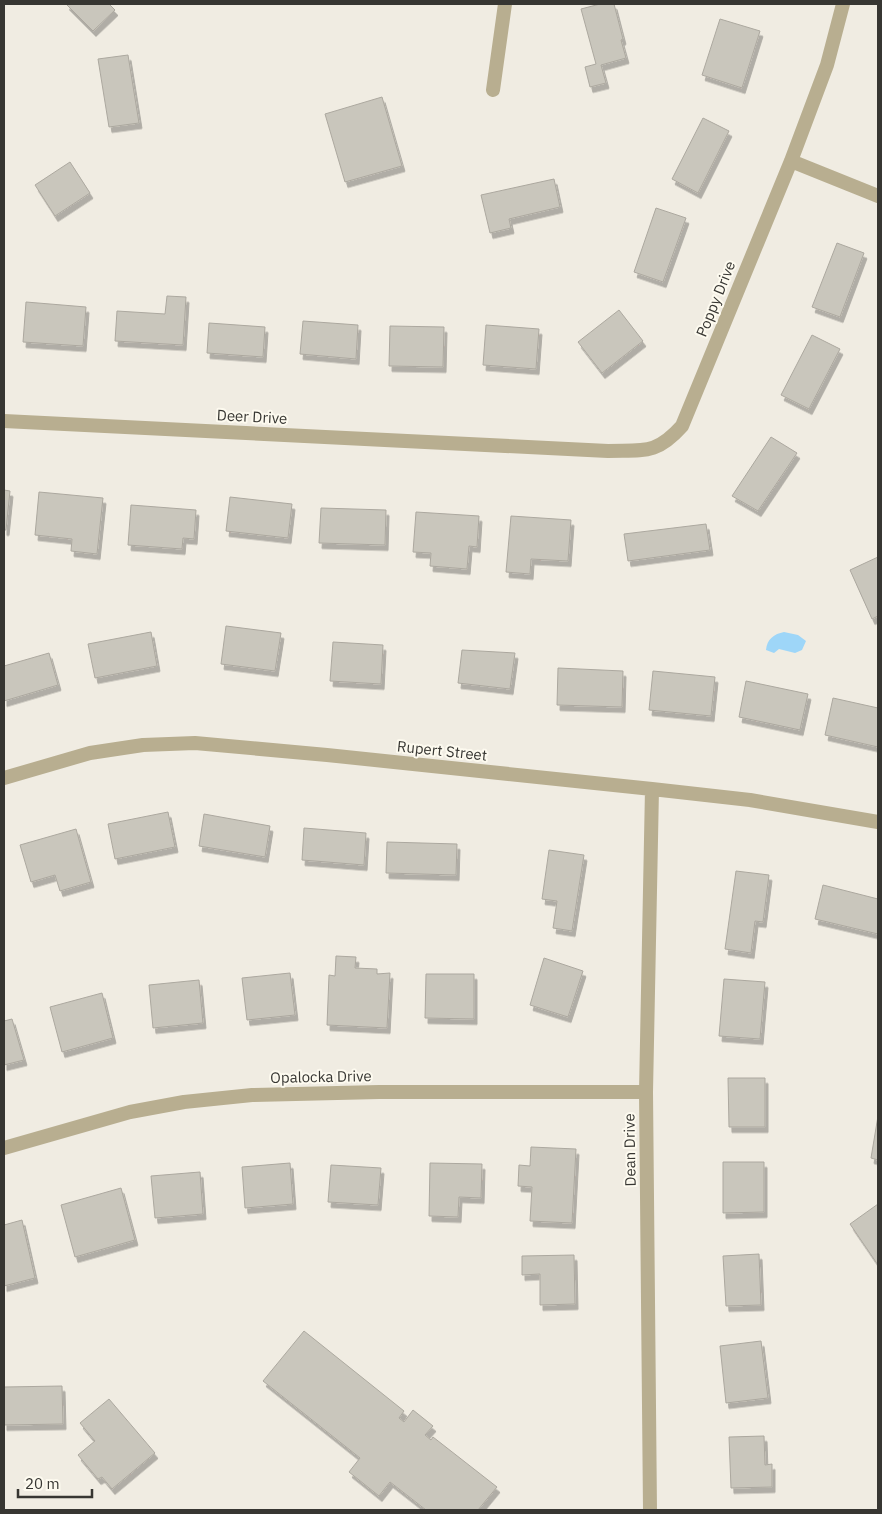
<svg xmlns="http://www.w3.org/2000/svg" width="882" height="1514" viewBox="0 0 882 1514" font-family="'IBM Plex Sans',sans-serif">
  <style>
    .water { fill: #9ed6f8 }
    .building { fill: #c9c6bc; stroke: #aca89f; filter: url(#shadow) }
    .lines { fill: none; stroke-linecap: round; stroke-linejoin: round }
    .minor { stroke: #b8ae90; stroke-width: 14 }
    .labels { text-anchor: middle; stroke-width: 4; stroke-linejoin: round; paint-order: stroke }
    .street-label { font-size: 15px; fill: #373632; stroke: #fdfaef }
  </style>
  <defs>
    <filter id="shadow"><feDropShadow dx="3" dy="5.5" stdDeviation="0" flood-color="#0004"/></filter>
  </defs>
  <rect width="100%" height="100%" fill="#f0ece2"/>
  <path class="water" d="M784,632L798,635L806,641L802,650L795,653L779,649L774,653L766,650C767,639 774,634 784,632Z"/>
  <path class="building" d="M66,4H109L115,10L93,31Z
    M600,4H614L623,39L621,40L626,58L601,65L606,83L590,87L585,67L596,64L581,9Z
    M720,19L760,31L742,88L702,75Z
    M128,55L139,123L109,127L98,59Z
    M382,97L402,166L345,182L325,114Z
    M703,118L729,131L698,193L672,179Z
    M70,162L90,193L55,216L35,185Z
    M554,179L560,207L509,219L511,228L490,233L481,195Z
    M656,208L686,218L663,282L634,272Z
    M837,243L864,253L840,317L812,307Z
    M167,296L186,297L183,345L115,341L117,311L165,314Z
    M26,302L86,307L83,346L23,342Z
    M619,310L643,341L602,373L578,342Z
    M303,321L358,325L356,359L300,354Z
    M209,323L265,327L263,357L207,353Z
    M486,325L539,329L536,369L483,365Z
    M390,326L444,327L443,367L389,366Z
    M812,335L840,349L809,409L781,395Z
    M771,437L797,453L758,511L732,496Z
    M4,490L10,491L6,530H4Z
    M39,492L103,498L97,554L71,551L72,539L35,535Z
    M230,497L292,504L288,538L226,531Z
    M131,505L196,510L194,539L183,538L182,549L128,545Z
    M321,508L386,510L385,545L319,543Z
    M416,512L479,516L477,547L469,546L467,569L430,566L431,553L413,552Z
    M511,516L571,520L568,561L531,559L530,574L506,572Z
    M706,524L710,550L628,561L624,534Z
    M878,557V616L872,619L850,570Z
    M226,626L281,633L275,671L221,664Z
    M151,632L157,666L95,678L88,644Z
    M333,642L383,645L381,684L330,681Z
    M462,650L515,653L510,689L458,683Z
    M49,653L58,685L4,701V666Z
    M558,668L623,671L622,707L557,705Z
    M653,671L715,677L711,716L649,710Z
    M746,681L808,694L800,730L739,717Z
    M833,698L878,708V747L825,735Z
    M168,812L175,847L115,859L108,824Z
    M204,814L270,826L265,857L199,846Z
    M304,828L366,833L364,865L302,860Z
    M76,829L91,882L60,891L55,875L31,882L20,845Z
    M387,842L457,844L456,875L386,873Z
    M549,850L584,855L572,931L553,928L557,901L542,899Z
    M736,871L769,875L763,922L755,921L751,953L725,949Z
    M823,885L878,899V934L815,919Z
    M336,956L356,957L355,968L377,969V974L390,973L387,1028L327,1025L329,975L335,976Z
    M544,958L583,971L568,1017L530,1005Z
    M290,973L295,1015L247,1020L242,978Z
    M426,974H474V1019L425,1018Z
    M724,979L765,982L760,1039L719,1036Z
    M199,980L203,1023L153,1028L149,985Z
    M102,993L113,1038L62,1052L50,1007Z
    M12,1019L24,1060L4,1065V1021Z
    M728,1078H765V1127H729Z
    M878,1116V1160L871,1158Z
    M531,1147L576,1149L572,1223L530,1221L532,1187L518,1186L519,1165L530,1166Z
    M723,1162H764V1212L723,1213Z
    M290,1163L293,1204L245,1208L242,1167Z
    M430,1163L482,1164L481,1198L459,1197L458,1217L429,1216Z
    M331,1165L381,1168L378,1205L328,1202Z
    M200,1172L203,1214L155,1218L151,1176Z
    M121,1188L135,1240L75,1257L61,1205Z
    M878,1204V1265L850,1224Z
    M22,1220L35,1278L4,1286V1225Z
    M759,1254L761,1305L726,1306L723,1256Z
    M574,1255L575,1304L540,1305V1274L522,1275V1256Z
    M304,1331L404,1411L399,1418L404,1422L413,1410L433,1426L425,1435L431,1440L433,1437L497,1487L478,1510H426L390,1482L379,1496L349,1472L360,1458L263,1381Z
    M761,1341L768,1398L726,1403L720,1346Z
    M62,1386L63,1424L4,1425V1387Z
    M109,1399L155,1453L112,1489L102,1477L98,1479L78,1455L95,1441L80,1423Z
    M764,1436L765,1465L772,1464V1487L731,1488L729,1437Z"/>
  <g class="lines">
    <path class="minor" d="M493,90L505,4
      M791,161L878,196
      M4,421L608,451C644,450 656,455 682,426L791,161L827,65L843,4
      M4,778L90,753L143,745L195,743L327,755L652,789L750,800L878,822
      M4,1148L130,1112L184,1102L252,1095L379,1092H646
      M650,1510L646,1092L652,789"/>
  </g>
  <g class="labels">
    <g class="street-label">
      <text transform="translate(716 299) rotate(-68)" y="5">Poppy Drive</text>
      <text transform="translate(252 417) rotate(3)" y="5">Deer Drive</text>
      <text transform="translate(442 751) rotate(6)" y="5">Rupert Street</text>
      <text transform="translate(321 1077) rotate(-1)" y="5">Opalocka Drive</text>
      <text transform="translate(630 1150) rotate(-91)" y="5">Dean Drive</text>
    </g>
  </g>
  <rect width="882" height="1514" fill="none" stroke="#373632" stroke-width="10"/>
  <path d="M18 1489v8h74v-8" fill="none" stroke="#373632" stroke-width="2.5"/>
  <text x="25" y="1489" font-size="15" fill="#373632" stroke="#fdfaef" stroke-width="4" paint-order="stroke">20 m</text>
</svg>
